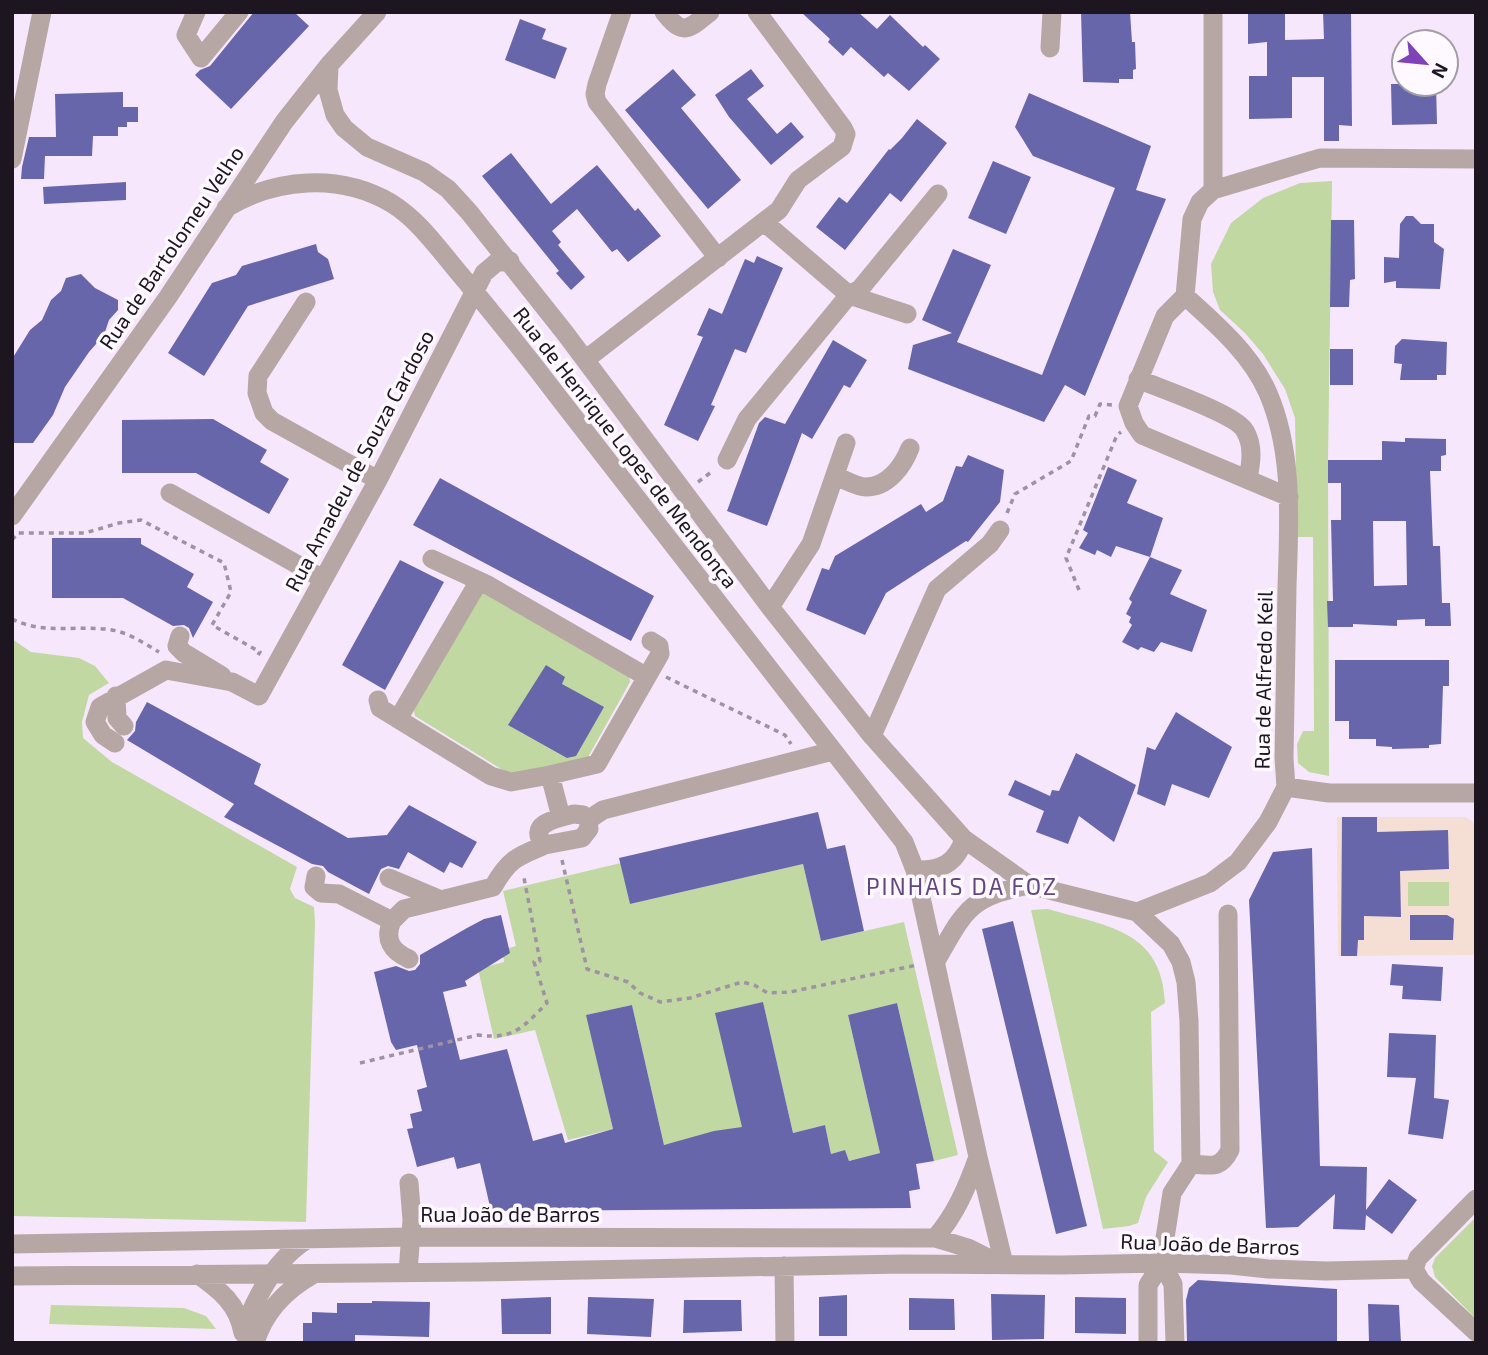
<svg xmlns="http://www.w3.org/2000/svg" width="1488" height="1355" viewBox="0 0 1488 1355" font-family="'Exo 2',sans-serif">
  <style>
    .education { fill: #f5ded3 }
    .green { fill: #c1d8a3 }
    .building { fill: #6766aa; fill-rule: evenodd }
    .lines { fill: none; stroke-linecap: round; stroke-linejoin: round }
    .path { stroke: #9e92a3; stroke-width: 3.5; stroke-dasharray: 5 5; stroke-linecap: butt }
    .minor { stroke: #b7a7a4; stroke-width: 19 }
    .labels { text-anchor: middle; stroke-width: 7; stroke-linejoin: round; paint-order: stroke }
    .street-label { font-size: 21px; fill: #1d1620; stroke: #fdf9ff }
    .neighbourhood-label { font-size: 23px; letter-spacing: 2px; fill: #624682; stroke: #fdf9ff }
  </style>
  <rect width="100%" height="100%" fill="#f7e7fd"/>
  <path class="education" d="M1337,817H1465L1472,821L1476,828L1475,955L1338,956Z"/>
  <path class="green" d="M1332,181L1328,460L1329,776L1309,772L1298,763L1297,744L1303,731H1314L1313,537H1297L1295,418L1285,389L1263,354L1245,333L1220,310L1213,292L1211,264L1231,223L1263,198L1300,183Z
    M480,593L490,595L629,674L630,682L587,759L511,775L415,716L413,708Z
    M12,639L31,652L79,658L95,666L109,683L89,695L82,722L83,738L112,762L297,867L290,889L295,898L314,907L315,922L306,1222L12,1216Z
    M621,863L630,904L803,864L821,941L904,922L958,1155L934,1161L897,1003L848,1015L880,1153L849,1161L845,1150L831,1154L825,1125L793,1133L763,1003L742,1127L664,1145L632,1005L587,1015L613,1129L568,1140L535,1030L494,1039L478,969L504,962L502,950L516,946L503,891Z
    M1408,882H1449V906H1408Z
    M1048,909C1105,926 1162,929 1165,1003L1151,1012L1154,1151L1168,1162L1146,1197L1138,1223L1129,1226L1103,1229L1031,910Z
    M1476,1217V1319L1435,1277L1432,1266L1435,1258Z
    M51,1305L184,1308L206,1316L216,1329L49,1324Z"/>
  <path class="building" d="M254,12H294L309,26L231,109L195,75L200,70L210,66Z
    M801,12H858L877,29L890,15L923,47L925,45L940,59L909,91L888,73L884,77L851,47L843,56L828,42L830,39Z
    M1081,12H1130L1132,42H1135L1136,69L1133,70V79H1119V83L1083,82Z
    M1248,12H1285V40L1324,39L1323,12H1351L1352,126L1339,125V141H1324V77H1292V118L1249,119V76H1267V42L1248,44Z
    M520,19L546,29L542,39L567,48L555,79L505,60Z
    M673,69L696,95L681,108L741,180L708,209L625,110Z
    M751,69L764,86L747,99L777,134L791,122L804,137L771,165L729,117L715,95Z
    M1391,84H1436L1437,124L1392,125Z
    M123,92V107H138V122H127V127H118V136H93L92,156H45L44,179H21L22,167L29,137H56L55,94Z
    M1029,93L1151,146L1136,190L1166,199L1085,396L1065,385L1044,422L908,369L913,345L952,333L922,320L953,249L991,265L957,342L1042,375L1115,188L1033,156L1015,127Z
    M917,119L947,143L901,202L890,193L845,250L816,227L839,197L847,203L889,149L890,150L902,138Z
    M511,153L551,204L597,165L635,211L638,208L661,236L628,262L617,249L612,252L577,209L552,231L561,242L558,245L585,277L571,290L556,273L559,271L482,176Z
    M993,161L1031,177L1006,234L968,218Z
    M126,182V200L44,204L43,187Z
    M1406,216H1413L1421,224H1434V242L1444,249L1440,289L1396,288V281L1384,283V257L1399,258L1400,224Z
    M1331,220H1354L1355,279L1350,280L1349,307H1330Z
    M316,244L318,252L328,259L334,279L248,306L204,376L168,353L212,283L236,275L242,266Z
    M757,256L783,268L746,353L735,349L711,405L715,406L698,441L664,425L703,337L697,335L709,308L722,314L745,259L754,263Z
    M81,274L95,288L118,300V310L109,320L104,335L89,352L65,387L53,415L33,443H12V359L30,330L42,320L51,300L61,291L66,278Z
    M1402,339L1447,342L1446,375H1437V380H1400L1402,364L1394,363L1395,346Z
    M833,340L867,360L850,388L844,385L812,439L802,433L767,526L727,511L759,423L765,417L785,424Z
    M1330,349H1353V385H1330Z
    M213,419L267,450L260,462L289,479L269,514L196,473H122V420Z
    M1405,438L1446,439V455L1441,456V471H1430L1433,546H1440L1442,603H1450L1451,626H1425V619L1397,620V626L1353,624V627H1328L1327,601H1333L1331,520H1341V483H1328V460H1382V441L1405,442ZM1373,521H1406L1407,585L1374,586Z
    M968,455L1004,470L1000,502L968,542L966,541L886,593L865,635L806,610L822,568L829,570L835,556L921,504L926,512L943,501L956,466L962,467Z
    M1108,467L1137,480L1127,503L1163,518L1150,557L1116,546L1111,557L1097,550L1095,555L1079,548L1088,533L1083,530Z
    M440,478L654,596L631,641L413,525Z
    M52,538H141V544L194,574L187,587L213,602L193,638L189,628L184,625L173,626L123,598H52Z
    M1150,557L1182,570L1170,594L1207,610L1192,652L1161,642L1154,652L1141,647L1138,650L1122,642L1132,625L1129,622L1131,617L1126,614L1132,602L1129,599Z
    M400,560L444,582L385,690L342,665Z
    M1335,660H1449V686H1443L1441,744L1429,745V748L1392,749V747L1376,746V739H1349V721H1335Z
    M546,665L565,677L562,684L604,707L576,756L567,758L508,725Z
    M147,702L261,764L254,784L348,838L387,835L409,805L477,842L462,868L450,862L444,873L408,852L399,869L388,866L381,869L369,894L328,872L323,866L312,864L224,817L234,804L127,740L135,731L136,722Z
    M1176,712L1232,747L1209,798L1172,784L1165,806L1137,794L1147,747L1155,750Z
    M1076,753L1136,785L1114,842L1079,816L1068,844L1036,832L1044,811L1008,795L1015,780L1050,796L1052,790L1059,791Z
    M818,812L827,849L845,845L864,931L821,941L803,864L630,904L619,858Z
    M1342,817H1377V832L1448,830L1449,869L1400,871L1401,917L1364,916V940H1358L1357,956H1341Z
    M1312,848L1320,1166L1367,1167L1366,1210L1389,1179L1417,1200L1392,1234L1366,1215L1365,1230L1333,1229L1335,1194L1298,1227L1266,1228L1249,900L1273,852Z
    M501,915L510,953L465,981L467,986L443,992L460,1060L507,1049L533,1141L562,1133L565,1143L613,1129L586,1015L632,1005L664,1145L714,1131L742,1127L715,1013L763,1002L793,1133L825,1125L831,1154L845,1150L849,1161L880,1153L848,1015L897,1003L934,1161L916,1164L920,1189L909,1191L911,1208L491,1211L480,1163L457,1169L454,1157L417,1167L407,1129L413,1128L410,1114L422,1111L417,1090L427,1087L417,1045L396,1050L391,1042L374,972L396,966L409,971L415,970L420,964V955L467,928L484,919Z
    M1410,915H1447L1454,919L1453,940H1410Z
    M1013,921L1087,1226L1056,1234L982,929Z
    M1392,964L1443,967L1441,1001L1402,999L1403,986L1390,985Z
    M1389,1033L1436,1035L1434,1098L1449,1100L1443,1139L1408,1134L1416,1078L1387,1077Z
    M1198,1280L1337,1289V1343H1187L1186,1300L1189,1288Z
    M991,1294L1045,1295L1044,1339L992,1340Z
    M847,1295V1336H819V1297Z
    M551,1297V1334H502L501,1299Z
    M588,1297L654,1299L651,1337L587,1334Z
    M1075,1297L1126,1298V1334L1075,1333Z
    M909,1298L954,1299L955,1330H909Z
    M684,1300H741L742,1331L683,1333Z
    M372,1301L430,1302L429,1337L355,1335V1343H303V1323H312V1312L337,1313V1303H372Z
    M1368,1304L1399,1305L1401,1343H1369Z"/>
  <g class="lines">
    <path class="path" d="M698,482L714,470
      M1007,513L1015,494L1071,461L1089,416H1095L1100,404L1112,405
      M12,540L18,533H85L119,523L141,520L224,563L231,592L212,625L260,652L258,655
      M1079,590L1066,558L1117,435L1121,432
      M12,619C42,634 72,626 104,629C125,630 142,642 159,652
      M666,677L785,735L791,744
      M562,860L587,969L628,982L640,993L660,1002L690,998L742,982L754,985L768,993L790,992L917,965
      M360,1063L478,1035C514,1040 523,1027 547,1003L534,962L540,961L524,878"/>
    <path class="minor" d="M196,12L186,35L201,58L239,12
      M622,12L597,84L595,94L597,102L718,258
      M664,12C683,37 689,29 710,12
      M1050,48L1052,12
      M329,65L328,90L335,115L344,128L367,147L424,172L448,189L469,212L565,333L770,607L872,736L964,839L1029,885L1137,912L1171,944L1181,962L1186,982L1189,1021L1191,1164L1172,1193L1163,1251L1162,1263L1173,1284L1175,1343
      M12,159L42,12
      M1213,190L1320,158L1476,159
      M226,208C276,178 339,173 391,203C417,219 435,244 454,267C492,312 528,357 563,403C676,550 790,696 904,842L915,870L978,1157L1004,1264
      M764,222L849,295L907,314
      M1185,296L1165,316L1128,406L1134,423L1142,435L1289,497
      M306,302L258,376L257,393L264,413L272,421L378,480
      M585,360L779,210L798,180L842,147L846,134L843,128L757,12
      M1138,379C1158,388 1237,414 1245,431C1254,446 1251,463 1248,479
      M727,460L747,419L849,295L860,289L938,194
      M835,476C844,479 857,487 866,487C888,487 903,466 910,448
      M170,493L323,579
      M12,516L168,297L284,122L329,65L377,12
      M432,559L486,584L647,677
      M770,607L811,544L846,443
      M180,636L177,646L184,653L222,676
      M116,696L117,718L124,726
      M378,700L380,708L491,776L511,782L550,775
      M398,719L479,581
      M872,736L937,589L990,544L1000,530
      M115,743L103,735L95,722L100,707L166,670L232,682L259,696L378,480L484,273L497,262L510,261
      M1286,787L1329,793H1476
      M574,814L583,815L588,820L589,829L582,838L545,845C525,824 558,818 574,814Z
      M561,817L550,775L597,764L660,654L659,646L651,641
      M588,820L603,810L833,751
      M915,870C940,871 956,864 964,839
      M316,876L314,887L321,893L339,894L392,921L404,909L441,900
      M389,878L441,900L493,887C509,859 516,857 545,845
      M1137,912L1210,883L1238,862L1268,822L1286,787L1284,758C1285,701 1286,644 1287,587C1289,523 1294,453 1268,393C1251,354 1216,324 1185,296L1192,219L1200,202L1213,190V12
      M392,921C384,939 391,951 409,959
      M936,961C965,910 969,897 1029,885
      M1191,1164C1211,1165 1220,1170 1230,1150L1228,914
      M1476,1199L1418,1258L1414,1269L1421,1281L1476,1332
      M935,1238C956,1214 967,1187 978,1157
      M12,1244L411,1237L935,1238L968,1248L996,1262
      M784,1266L785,1343
      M408,1272L412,1220L409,1183
      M197,1274C220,1290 238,1304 243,1333
      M12,1276L478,1272L903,1264L1062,1265L1162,1263L1231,1265L1268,1269L1326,1271L1414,1269
      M243,1330C258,1294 275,1259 308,1239
      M255,1343C264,1312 287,1289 314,1274
      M1148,1343V1285L1162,1263"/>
  </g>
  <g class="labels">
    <g class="street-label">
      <text transform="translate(172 248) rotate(-56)" y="7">Rua de Bartolomeu Velho</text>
      <text transform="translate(625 448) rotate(52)" y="7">Rua de Henrique Lopes de Mendonça</text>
      <text transform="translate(360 461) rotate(-62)" y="7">Rua Amadeu de Souza Cardoso</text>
      <text transform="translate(1264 680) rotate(-89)" y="7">Rua de Alfredo Keil</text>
      <text x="510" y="1222">Rua João de Barros</text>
      <text transform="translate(1210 1245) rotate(2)" y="7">Rua João de Barros</text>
    </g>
    <g class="neighbourhood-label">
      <text x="962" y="895">PINHAIS DA FOZ</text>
    </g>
  </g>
  <rect width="1488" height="1355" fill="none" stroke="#1d1620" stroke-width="28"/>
  <g transform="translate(1425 63) rotate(117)"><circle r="33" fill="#fdf9ff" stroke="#a39ea6" stroke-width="2"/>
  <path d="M0-5L12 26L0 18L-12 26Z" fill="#7f43b9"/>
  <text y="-10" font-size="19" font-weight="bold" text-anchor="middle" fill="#1d1620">N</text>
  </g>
</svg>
